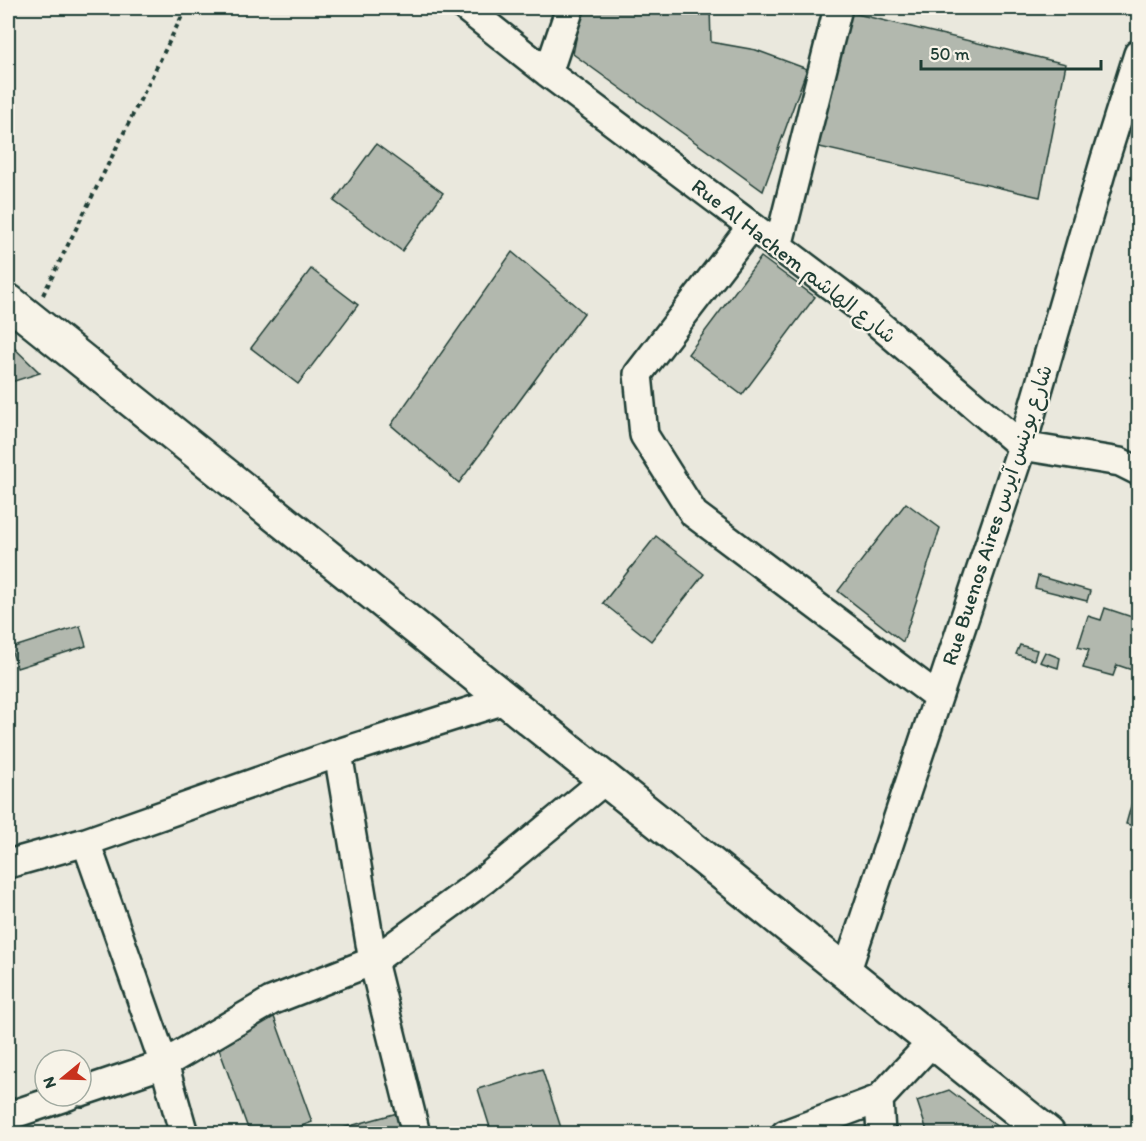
<svg xmlns="http://www.w3.org/2000/svg" width="1146" height="1141" viewBox="0 0 1146 1141" font-family="Itim,'Playpen Sans Arabic',sans-serif">
  <style>
    .building { fill: #b2b8ae; stroke: #1f3d34; stroke-width: 1.5 }
    .lines { fill: none; stroke-linecap: round; stroke-linejoin: round }
    .minor-casing { stroke: #1f3d34; stroke-width: 32 }
    .tertiary-casing { stroke: #1f3d34; stroke-width: 38 }
    .path { stroke: #1f3d34; stroke-width: 4; stroke-dasharray: 4.5 4.5; stroke-linecap: butt }
    .minor { stroke: #f7f3e8; stroke-width: 27 }
    .tertiary { stroke: #f7f3e8; stroke-width: 33 }
    .labels { text-anchor: middle; stroke-width: 4.5; stroke-linejoin: round; paint-order: stroke }
    .street-label { font-size: 21px; fill: #1f3d34; stroke: #f7f3e8 }
  </style>
  <rect width="100%" height="100%" fill="#eae8dd"/>
  <filter id="ink" filterUnits="userSpaceOnUse"><feTurbulence type="fractalNoise" baseFrequency=".0167" numOctaves="2"/><feDisplacementMap in="SourceGraphic" scale="12" xChannelSelector="R" yChannelSelector="G"/><feConvolveMatrix kernelMatrix="1 2 1 2 8 2 1 2 1" color-interpolation-filters="sRGB"/></filter>
  <g filter="url(#ink)">
    <path class="building" d="M582,8H710L711,42L756,50L807,69L763,191L573,54Z
      M840,10L1066,64L1040,197L815,146Z
      M376,144L443,193L402,251L334,201Z
      M512,252L584,313L459,483L391,425Z
      M761,257L815,297L742,395L688,354Z
      M311,269L358,305L298,384L251,348Z
      M8,342L40,373L8,383Z
      M906,503L940,528L903,642L838,591Z
      M656,536L704,574L651,641L603,603Z
      M1038,576L1090,591L1087,601L1035,588Z
      M1105,608L1138,619V672L1117,665L1113,676L1083,668L1089,650L1078,647L1088,616L1101,620Z
      M80,626L86,646L17,668L11,648Z
      M1020,645L1037,650L1034,660L1016,654Z
      M1045,652L1060,658L1058,668L1040,662Z
      M1136,788L1138,789V827L1126,824Z
      M273,1014L312,1122L281,1134H250L214,1035Z
      M542,1069L563,1134H492L478,1089Z
      M949,1090L1007,1134H928L917,1101Z
      M401,1112L407,1134H321Z"/>
    <g class="lines">
      <g class="minor-casing">
        <path id="minor" d="M466,8L548,73L855,304L1022,446L1120,462L1138,471
          M548,73L570,8
          M751,227L638,374L644,435L694,514L938,697
          M778,247L838,8
          M338,753L373,961L416,1134
          M86,842L164,1064L184,1134
          M8,864L86,842L338,753L505,700
          M846,973L1022,446L1105,159L1138,54
          M81,1092L164,1064L271,1001L373,961L485,879L605,780
          M879,1099L881,1134
          M8,1116L68,1096
          M785,1134L879,1099L932,1042"/>
      </g>
      <g class="tertiary-casing">
        <path id="tertiary" d="M8,301L1048,1134"/>
      </g>
      <path class="path" d="M43,295L186,8"/>
      <use href="#minor" class="minor"/>
      <use href="#tertiary" class="tertiary"/>
    </g>
  </g>
  <g class="labels">
    <g class="street-label">
      <text transform="translate(794 261) rotate(38)" y="7">Rue Al Hachem شارع الهاشم</text>
      <text transform="translate(997 515) rotate(-72)" y="7">Rue Buenos Aires شارع بوينس آيرس</text>
    </g>
  </g>
  <rect width="1146" height="1141" fill="none" stroke="#f7f3e8" stroke-width="30"/>
  <rect x="15" y="15" width="1116" height="1111" fill="none" stroke="#1f3d34" stroke-width="2" filter="url(#ink)"/>
  <g transform="translate(63 1078) rotate(251)"><circle r="28" fill="#f7f3e8" stroke="#a1aaa0" stroke-width="1.5"/>
  <path d="M0-4.5L10 22L0 15L-10 22Z" fill="#c8321e"/>
  <text y="-9" font-size="16" font-weight="bold" text-anchor="middle" fill="#1f3d34">N</text>
  </g>
  <path d="M921 60v9h180v-9" fill="none" stroke="#1f3d34" stroke-width="3"/>
  <text x="930" y="60" font-size="18" fill="#1f3d34" stroke="#f7f3e8" stroke-width="4.5" paint-order="stroke">50 m</text>
</svg>
